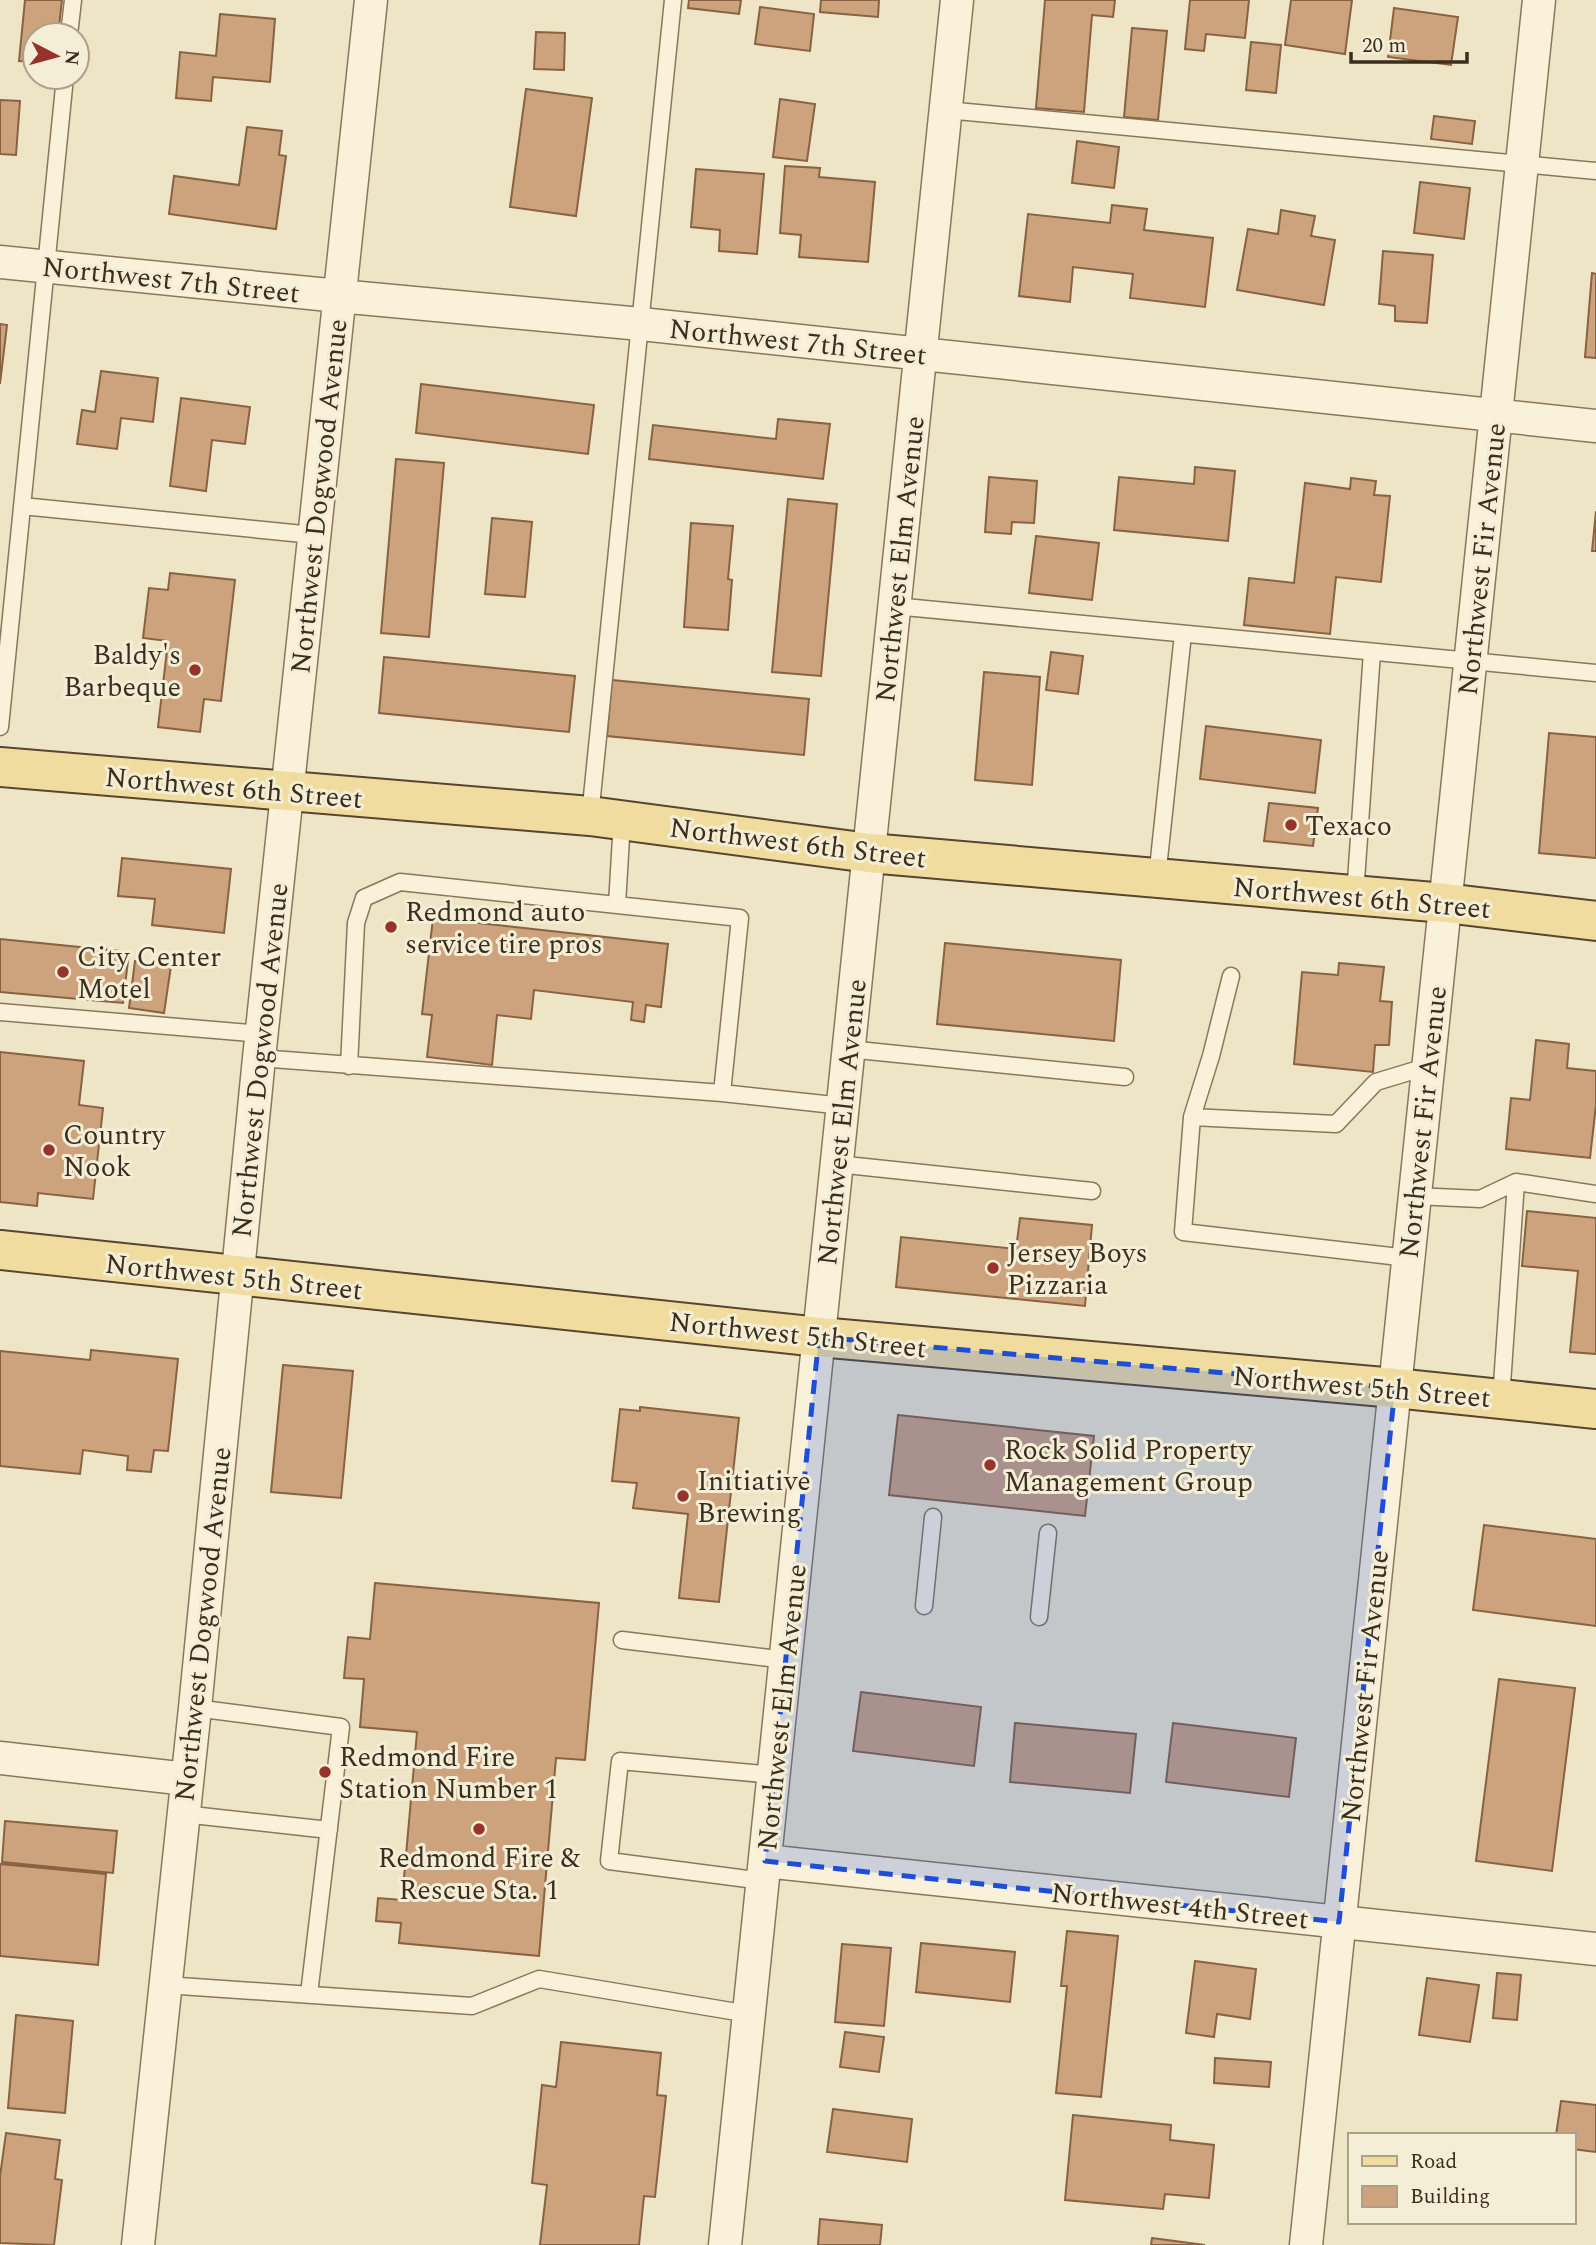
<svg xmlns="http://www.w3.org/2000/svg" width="1596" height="2245" viewBox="0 0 1596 2245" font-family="Spectral,serif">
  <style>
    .building { fill: #cca37c; stroke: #886242; stroke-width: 2 }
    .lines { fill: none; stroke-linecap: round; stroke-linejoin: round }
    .lane-casing { stroke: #89775c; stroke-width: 19 }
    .street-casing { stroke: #89775c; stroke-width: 35 }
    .primary-casing { stroke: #574530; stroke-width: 42 }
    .lane { stroke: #f9f1d9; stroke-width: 16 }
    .street { stroke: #f9f1d9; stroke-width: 32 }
    .primary { stroke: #f0dc9f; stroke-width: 38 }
    .marked { fill: #1d4ed8; fill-opacity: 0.2; stroke: #1d4ed8; stroke-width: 5; stroke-dasharray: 14 9; stroke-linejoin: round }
    .poi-dot { fill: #98332c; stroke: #f5eed6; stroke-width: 2.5 }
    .labels { text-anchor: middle; stroke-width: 6; stroke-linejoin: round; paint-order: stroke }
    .street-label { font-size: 28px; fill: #3a2e1f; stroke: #f5eed6 }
    .poi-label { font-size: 28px; fill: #3a2e1f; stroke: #f5eed6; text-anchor: start }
  </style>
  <rect width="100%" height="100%" fill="#eee5c6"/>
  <path class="building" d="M25,0H62L58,35H35V62L19,61Z
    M689,0H741L739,14L688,8Z
    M821,0H879L878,17L820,12Z
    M1045,0H1115L1113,17L1092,15L1084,112L1036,108Z
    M1190,0H1249L1245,38L1206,34L1204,51L1185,49Z
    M1291,0H1352L1345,54L1285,45Z
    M760,7L814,14L810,51L755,44Z
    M1394,8L1458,17L1451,65L1388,57Z
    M220,14L275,19L270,82L213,77L211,101L176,98L180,52L216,56Z
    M1132,28L1167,31L1158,120L1124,117Z
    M536,32L565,33L564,70L534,69Z
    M1251,42L1281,45L1276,93L1246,90Z
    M526,89L592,98L576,216L510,207Z
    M780,99L815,104L807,161L773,157Z
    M0,100L20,101L16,155L0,154Z
    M1434,116L1475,121L1472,144L1431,139Z
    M247,127L282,131L279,155L286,156L276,229L169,214L174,176L239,185Z
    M1077,141L1119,147L1114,188L1072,183Z
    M785,166L820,168L819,177L875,182L868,262L799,257L801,235L780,233Z
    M696,169L764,174L757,254L719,251L720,230L691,227Z
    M1420,182L1470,188L1464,239L1414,233Z
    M1112,205L1147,209L1144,230L1213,238L1205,307L1130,298L1133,274L1073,267L1070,302L1019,296L1028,214L1110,223Z
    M1281,210L1315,216L1311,236L1335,240L1324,305L1237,290L1248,229L1278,234Z
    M1383,251L1433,255L1427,323L1395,321V306L1379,304Z
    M1592,273L1596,274V358L1585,357Z
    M0,324L7,325L0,384Z
    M101,371L158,378L153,422L121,418L117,449L77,444L82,410L95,412Z
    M421,384L594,405L588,454L416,433Z
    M181,398L250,407L245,444L212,440L206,491L170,486Z
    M778,419L830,424L823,479L649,459L653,425L776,439Z
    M396,459L444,463L429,637L381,633Z
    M1195,467L1235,471L1228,541L1114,530L1119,477L1194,484Z
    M989,477L1037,481L1034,523L1012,522L1011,534L985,532Z
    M1351,478L1376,481L1374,495L1390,496L1381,582L1336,577L1330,634L1244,625L1249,578L1294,583L1305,483L1350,489Z
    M788,499L837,504L821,676L772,672Z
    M1596,511V551H1592Z
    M492,518L532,522L525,597L485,594Z
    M691,523L733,526L728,579L732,580L728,630L684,627Z
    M1036,536L1099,543L1092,600L1029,593Z
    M170,573L235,580L221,701L204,699L200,732L158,727L168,641L143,638L149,588L168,590Z
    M1051,652L1083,656L1078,694L1046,690Z
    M384,657L575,676L569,732L379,713Z
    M984,672L1040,677L1032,785L975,780Z
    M612,680L809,699L804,755L607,736Z
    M1206,726L1321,740L1315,793L1200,779Z
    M1549,733L1596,737V858L1539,853Z
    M1269,803L1318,808L1313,846L1264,841Z
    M122,858L231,869L224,933L152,925L155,899L118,896Z
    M433,918L668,944L661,1007L646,1005L644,1022L631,1020L633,1002L534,990L531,1019L497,1015L492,1065L427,1057L432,1015L422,1014Z
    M0,939L129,952L123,1003L0,992Z
    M945,943L1121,960L1114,1041L937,1024Z
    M135,961L171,966L164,1013L129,1008Z
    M1339,963L1384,967L1380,1001L1392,1002L1389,1045H1375L1373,1072L1294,1064L1302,972L1338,975Z
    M1536,1040L1569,1044L1567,1068L1596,1071V1105L1590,1158L1506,1149L1511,1098L1530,1100Z
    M0,1052L84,1061L79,1105L103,1108L93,1199L38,1193L37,1206L0,1202Z
    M1527,1211L1596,1218V1354L1570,1352L1578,1271L1522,1266Z
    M1020,1218L1092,1225L1085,1306L896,1287L901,1237L1016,1249Z
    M91,1350L178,1359L168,1451L154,1450L151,1472L127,1470L128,1456L83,1450L80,1474L0,1466V1351L90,1360Z
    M283,1365L353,1371L341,1498L271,1492Z
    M640,1407L739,1418L719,1602L679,1598L688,1514L633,1508L637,1483L612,1481L620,1409L640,1411Z
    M898,1415L1094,1436L1085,1516L889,1495Z
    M1484,1525L1596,1539V1626L1473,1610Z
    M375,1583L599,1603L585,1760L556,1758L539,1956L399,1943L401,1923L376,1921L378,1898L402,1900L417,1732L360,1727L364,1679L344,1678L348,1637L370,1639Z
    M1499,1679L1575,1688L1552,1871L1476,1861Z
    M861,1692L981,1707L974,1766L853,1751Z
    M1015,1723L1136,1734L1130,1793L1010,1782Z
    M1173,1723L1296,1738L1289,1797L1166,1782Z
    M5,1821L117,1831L113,1873L2,1862Z
    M0,1864L106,1874L98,1965L0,1956Z
    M1067,1931L1118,1936L1101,2097L1056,2093L1067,1986H1061Z
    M921,1943L1015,1952L1010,2002L916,1992Z
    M842,1944L891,1948L884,2026L835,2022Z
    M1195,1961L1256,1969L1250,2019L1217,2014L1214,2037L1186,2033Z
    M1497,1973L1521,1975L1517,2020L1493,2018Z
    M1427,1978L1479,1985L1470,2042L1419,2035Z
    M16,2015L73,2021L65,2113L8,2108Z
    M845,2032L884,2037L879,2072L840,2067Z
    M561,2042L661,2053L657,2095L666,2096L655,2197L644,2196L639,2245H540L547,2185L532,2183L542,2085L556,2087Z
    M1215,2058L1271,2062L1269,2087L1214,2083Z
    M1561,2101L1596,2105V2152L1573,2149V2135H1556Z
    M833,2109L912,2119L907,2162L827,2152Z
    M1073,2115L1171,2125L1170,2140L1214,2145L1209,2198L1165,2194L1163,2209L1065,2200Z
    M6,2133L60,2140L55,2179L62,2180L54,2245L0,2243V2176Z
    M820,2219L882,2225L880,2245H818Z
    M1152,2238L1205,2245H1151Z"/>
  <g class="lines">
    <g class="lane-casing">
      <path id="lane" d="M69,35L73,0
        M946,110L1596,171
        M22,506L313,535
        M894,606L1596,673
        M0,727L65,77
        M590,816L673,0
        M1157,878L1183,634
        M1355,895L1372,652
        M617,905L622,820
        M0,1012L262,1034
        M848,1049L1125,1077
        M259,1058L722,1093L843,1106
        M349,1066L356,923L364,898L400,882L740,918L722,1093
        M1192,1117L1211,1056L1231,976
        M837,1164L1092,1191
        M1415,1196L1480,1199L1516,1182L1596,1194
        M1408,1258L1183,1232L1192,1117L1336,1124L1376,1082L1429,1066
        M1501,1399L1516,1182
        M924,1606L933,1517
        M1039,1617L1048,1533
        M622,1640L786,1660
        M195,1708L341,1727L309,1994
        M183,1814L329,1830
        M763,1881L609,1861L620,1761L774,1775
        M165,1985L472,2006L539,1979L749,2014"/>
    </g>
    <g class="street-casing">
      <path id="street" d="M0,262L339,296L641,324L1596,426
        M0,1758L187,1779
        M765,1861L1596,1949
        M138,2245L195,1708L259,1058L371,0
        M725,2245L957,0
        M1306,2245L1539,0"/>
    </g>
    <g class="primary-casing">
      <path id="primary" d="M0,767L590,816L869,853L1445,903L1596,921
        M0,1250L819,1337L1395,1388L1596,1409"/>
    </g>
    <use href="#lane" class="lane"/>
    <use href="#street" class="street"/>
    <use href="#primary" class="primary"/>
  </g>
  <path class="marked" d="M819,1337L1395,1388L1339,1922L765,1861Z"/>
  <g class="poi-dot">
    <circle cx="195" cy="670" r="7"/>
    <circle cx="1291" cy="825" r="7"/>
    <circle cx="391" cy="927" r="7"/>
    <circle cx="63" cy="972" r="7"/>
    <circle cx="49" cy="1150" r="7"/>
    <circle cx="993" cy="1268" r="7"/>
    <circle cx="990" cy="1465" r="7"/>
    <circle cx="683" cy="1496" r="7"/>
    <circle cx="325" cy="1772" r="7"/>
    <circle cx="479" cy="1829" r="7"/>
  </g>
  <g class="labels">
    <g class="street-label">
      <text transform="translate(171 279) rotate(6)" y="10">Northwest 7th Street</text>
      <text transform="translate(798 341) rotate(6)" y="10">Northwest 7th Street</text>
      <text transform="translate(318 496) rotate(-84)" y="10">Northwest Dogwood Avenue</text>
      <text transform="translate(899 559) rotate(-84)" y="10">Northwest Elm Avenue</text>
      <text transform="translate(1481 559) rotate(-84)" y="10">Northwest Fir Avenue</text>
      <text transform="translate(234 787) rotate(5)" y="10">Northwest 6th Street</text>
      <text transform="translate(798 842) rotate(7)" y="10">Northwest 6th Street</text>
      <text transform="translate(1362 897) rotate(5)" y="10">Northwest 6th Street</text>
      <text transform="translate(259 1060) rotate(-84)" y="10">Northwest Dogwood Avenue</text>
      <text transform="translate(841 1122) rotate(-84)" y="10">Northwest Elm Avenue</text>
      <text transform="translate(1422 1122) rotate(-84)" y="10">Northwest Fir Avenue</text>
      <text transform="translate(234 1276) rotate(6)" y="10">Northwest 5th Street</text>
      <text transform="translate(798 1334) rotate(6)" y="10">Northwest 5th Street</text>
      <text transform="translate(1362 1386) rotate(5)" y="10">Northwest 5th Street</text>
      <text transform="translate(202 1624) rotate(-84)" y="10">Northwest Dogwood Avenue</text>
      <text transform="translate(1364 1686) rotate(-84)" y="10">Northwest Fir Avenue</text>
      <text transform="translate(781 1707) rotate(-84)" y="10">Northwest Elm Avenue</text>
      <text transform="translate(1180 1905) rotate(6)" y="10">Northwest 4th Street</text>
    </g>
    <g class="poi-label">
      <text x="181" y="664" text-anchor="end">Baldy's<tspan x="181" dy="32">Barbeque</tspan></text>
      <text x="1305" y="835">Texaco</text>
      <text x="405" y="921">Redmond auto<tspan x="405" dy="32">service tire pros</tspan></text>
      <text x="77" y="966">City Center<tspan x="77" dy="32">Motel</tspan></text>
      <text x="63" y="1144">Country<tspan x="63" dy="32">Nook</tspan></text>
      <text x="1007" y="1262">Jersey Boys<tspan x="1007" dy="32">Pizzaria</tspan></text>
      <text x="1004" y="1459">Rock Solid Property<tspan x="1004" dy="32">Management Group</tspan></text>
      <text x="697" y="1490">Initiative<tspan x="697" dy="32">Brewing</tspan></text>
      <text x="339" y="1766">Redmond Fire<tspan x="339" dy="32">Station Number 1</tspan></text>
      <text x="479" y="1867" text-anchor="middle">Redmond Fire &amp;<tspan x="479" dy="32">Rescue Sta. 1</tspan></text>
    </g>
  </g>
  <rect x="1348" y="2133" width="228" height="91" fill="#f5eed6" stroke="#aaa18d" stroke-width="2"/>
  <rect x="1362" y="2156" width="35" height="10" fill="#f0dc9f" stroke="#aaa18d" stroke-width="2"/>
  <text x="1410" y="2168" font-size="21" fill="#3a2e1f">Road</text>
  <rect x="1362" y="2186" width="35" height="21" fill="#cca37c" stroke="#aaa18d" stroke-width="2"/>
  <text x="1410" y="2203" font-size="21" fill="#3a2e1f">Building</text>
  <g transform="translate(56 56) rotate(96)"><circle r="33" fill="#f5eed6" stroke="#aaa18d" stroke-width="2"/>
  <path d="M0-5L12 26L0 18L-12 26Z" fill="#98332c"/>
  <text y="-10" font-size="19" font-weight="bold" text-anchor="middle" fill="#3a2e1f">N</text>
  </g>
  <path d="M1351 52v10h116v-10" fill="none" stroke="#3a2e1f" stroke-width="3.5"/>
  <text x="1362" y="52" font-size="21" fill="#3a2e1f" stroke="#f5eed6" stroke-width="5" paint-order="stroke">20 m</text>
</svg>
